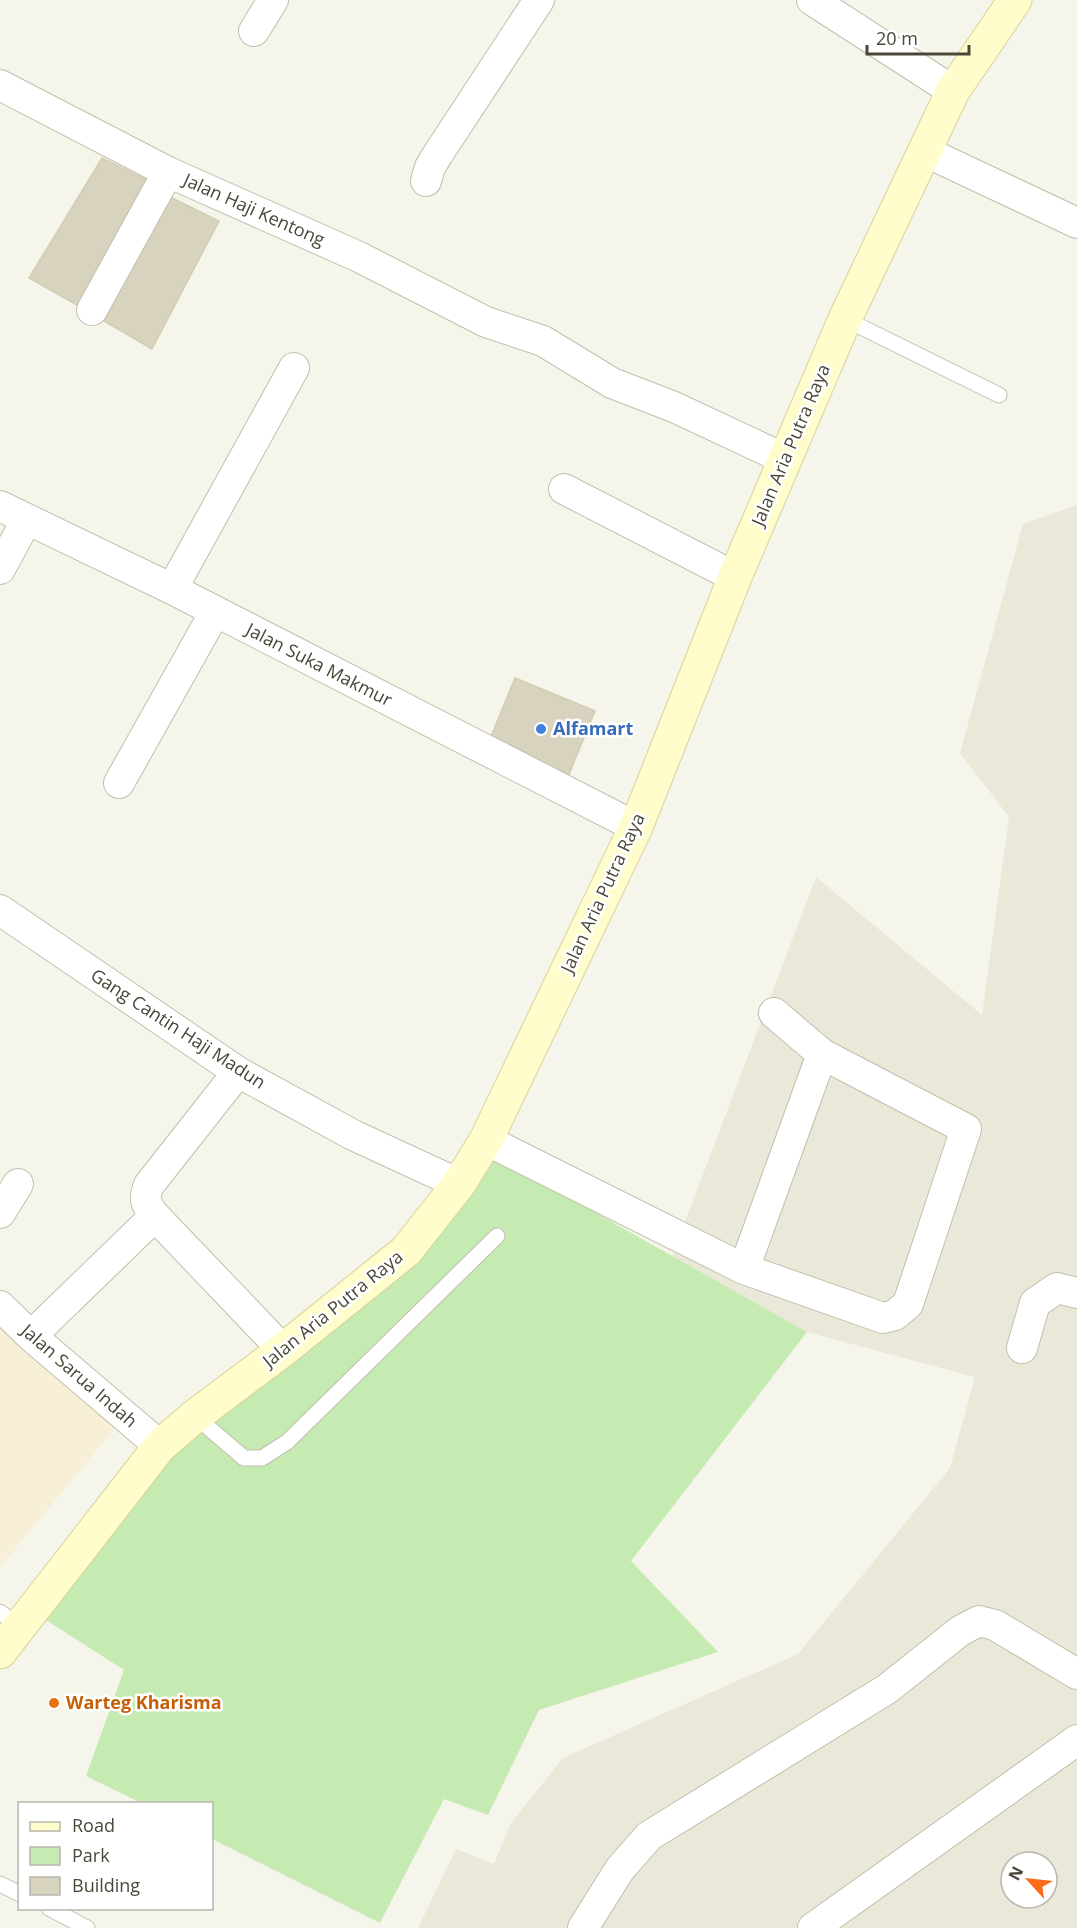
<svg xmlns="http://www.w3.org/2000/svg" width="1077" height="1928" viewBox="0 0 1077 1928" font-family="'Open Sans',sans-serif">
  <style>
    .residential { fill: #eae8d8; fill-rule: evenodd }
    .commercial { fill: #f7f0d6 }
    .green { fill: #c6ebb2 }
    .building { fill: #d8d3bf; stroke: #d3cdb2; stroke-width: 1.5 }
    .lines { fill: none; stroke-linecap: round; stroke-linejoin: round }
    .lane-casing { stroke: #c2bfac; stroke-width: 17 }
    .street-casing { stroke: #c2bfac; stroke-width: 32 }
    .secondary-casing { stroke: #d7d399; stroke-width: 35 }
    .lane { stroke: #fff; stroke-width: 15 }
    .street { stroke: #fff; stroke-width: 30 }
    .secondary { stroke: #fffdcb; stroke-width: 33 }
    .shop-dot { fill: #3f7fe0; stroke: #fff; stroke-width: 2 }
    .food-dot { fill: #e8710a; stroke: #fff; stroke-width: 2 }
    .labels { text-anchor: middle; stroke-width: 5; stroke-linejoin: round; paint-order: stroke }
    .street-label { font-size: 18px; fill: #4a4738; stroke: #fff }
    .shop-label { font-size: 18px; font-weight: bold; fill: #366cbe; stroke: #fff; text-anchor: start }
    .food-label { font-size: 18px; font-weight: bold; fill: #c56008; stroke: #fff; text-anchor: start }
  </style>
  <rect width="100%" height="100%" fill="#f6f5eb"/>
  <path class="residential" d="M1077,505V1928H418L456,1849L494,1864L511,1823L563,1758L798,1654L950,1468L975,1377L807,1332L672,1256L816,877L982,1015L1009,817L960,753L1023,524ZM1011,1862H1047V1898H1011Z"/>
  <path class="commercial" d="M0,1304L130,1410L0,1567Z"/>
  <path class="green" d="M495,1156L807,1332L631,1561L718,1652L539,1710L488,1815L444,1799L380,1923L212,1839V1804L141,1803L86,1776L124,1670L35,1613L131,1490Z"/>
  <path class="building" d="M102,158L151,182L84,309L29,278Z
    M170,197L219,221L152,349L97,317Z
    M515,678L595,711L567,779L487,746Z"/>
  <g class="lines">
    <g class="lane-casing">
      <path id="lane" d="M845,319L999,395
        M195,1416L244,1458H262L287,1442L497,1236
        M0,1612L19,1627
        M0,1884L20,1894
        M49,1908L87,1928"/>
    </g>
    <g class="street-casing">
      <path id="street" d="M812,0L953,91
        M254,31L273,0
        M0,85L168,172L359,257L486,322L543,341L612,383L674,407L785,459
        M924,151L1077,223
        M426,181L430,167L438,154L539,0
        M92,310L168,172
        M564,489L735,577
        M0,506L172,589L636,827
        M0,569L27,519
        M172,589L294,368
        M119,783L215,612
        M0,910L238,1072L353,1135L459,1184
        M238,1072L149,1185C143,1199 146,1205 155,1216L283,1350
        M486,1140L744,1269L883,1318L895,1315L908,1304L966,1129L822,1054L774,1013
        M0,1213L18,1184
        M744,1269L822,1054
        M0,1306L31,1336L160,1446
        M31,1336L155,1216
        M1022,1348L1035,1303L1057,1288L1077,1293
        M583,1928L620,1869L649,1836L887,1689L960,1631L979,1621L995,1625L1077,1674
        M813,1928L1077,1740"/>
    </g>
    <g class="secondary-casing">
      <path id="secondary" d="M0,1652L160,1446L195,1416L283,1350L406,1251L459,1184L486,1140L636,827L735,577L845,319L953,91L1015,0"/>
    </g>
    <use href="#lane" class="lane"/>
    <use href="#street" class="street"/>
    <use href="#secondary" class="secondary"/>
  </g>
  <circle class="shop-dot" cx="541" cy="729" r="6"/>
  <circle class="food-dot" cx="54" cy="1703" r="6"/>
  <g class="labels">
    <g class="street-label">
      <text transform="translate(254 210) rotate(24)" y="6">Jalan Haji Kentong</text>
      <text transform="translate(791 445) rotate(-67)" y="6">Jalan Aria Putra Raya</text>
      <text transform="translate(319 665) rotate(27)" y="6">Jalan Suka Makmur</text>
      <text transform="translate(603 893) rotate(-65)" y="6">Jalan Aria Putra Raya</text>
      <text transform="translate(178 1029) rotate(33)" y="6">Gang Cantin Haji Madun</text>
      <text transform="translate(333 1309) rotate(-39)" y="6">Jalan Aria Putra Raya</text>
      <text transform="translate(79 1376) rotate(41)" y="6">Jalan Sarua Indah</text>
    </g>
    <g class="shop-label">
      <text x="553" y="735">Alfamart</text>
    </g>
    <g class="food-label">
      <text x="66" y="1709">Warteg Kharisma</text>
    </g>
  </g>
  <rect x="18" y="1802" width="195" height="108" fill="#ffffff" stroke="#b7b5af" stroke-width="1.5"/>
  <rect x="30" y="1822" width="30" height="9" fill="#fffdcb" stroke="#b7b5af" stroke-width="1.5"/>
  <text x="72" y="1832" font-size="18" fill="#4a4738">Road</text>
  <rect x="30" y="1847" width="30" height="18" fill="#c6ebb2" stroke="#b7b5af" stroke-width="1.5"/>
  <text x="72" y="1862" font-size="18" fill="#4a4738">Park</text>
  <rect x="30" y="1877" width="30" height="18" fill="#d8d3bf" stroke="#b7b5af" stroke-width="1.5"/>
  <text x="72" y="1892" font-size="18" fill="#4a4738">Building</text>
  <g transform="translate(1029 1880) rotate(297)"><circle r="28" fill="#ffffff" stroke="#b7b5af" stroke-width="1.5"/>
  <path d="M0-4.5L10 22L0 15L-10 22Z" fill="#ff6a18"/>
  <text y="-9" font-size="16" font-weight="bold" text-anchor="middle" fill="#4a4738">N</text>
  </g>
  <path d="M867 45v9h102v-9" fill="none" stroke="#4a4738" stroke-width="3"/>
  <text x="876" y="45" font-size="18" fill="#4a4738" stroke="#ffffff" stroke-width="4.5" paint-order="stroke">20 m</text>
</svg>
